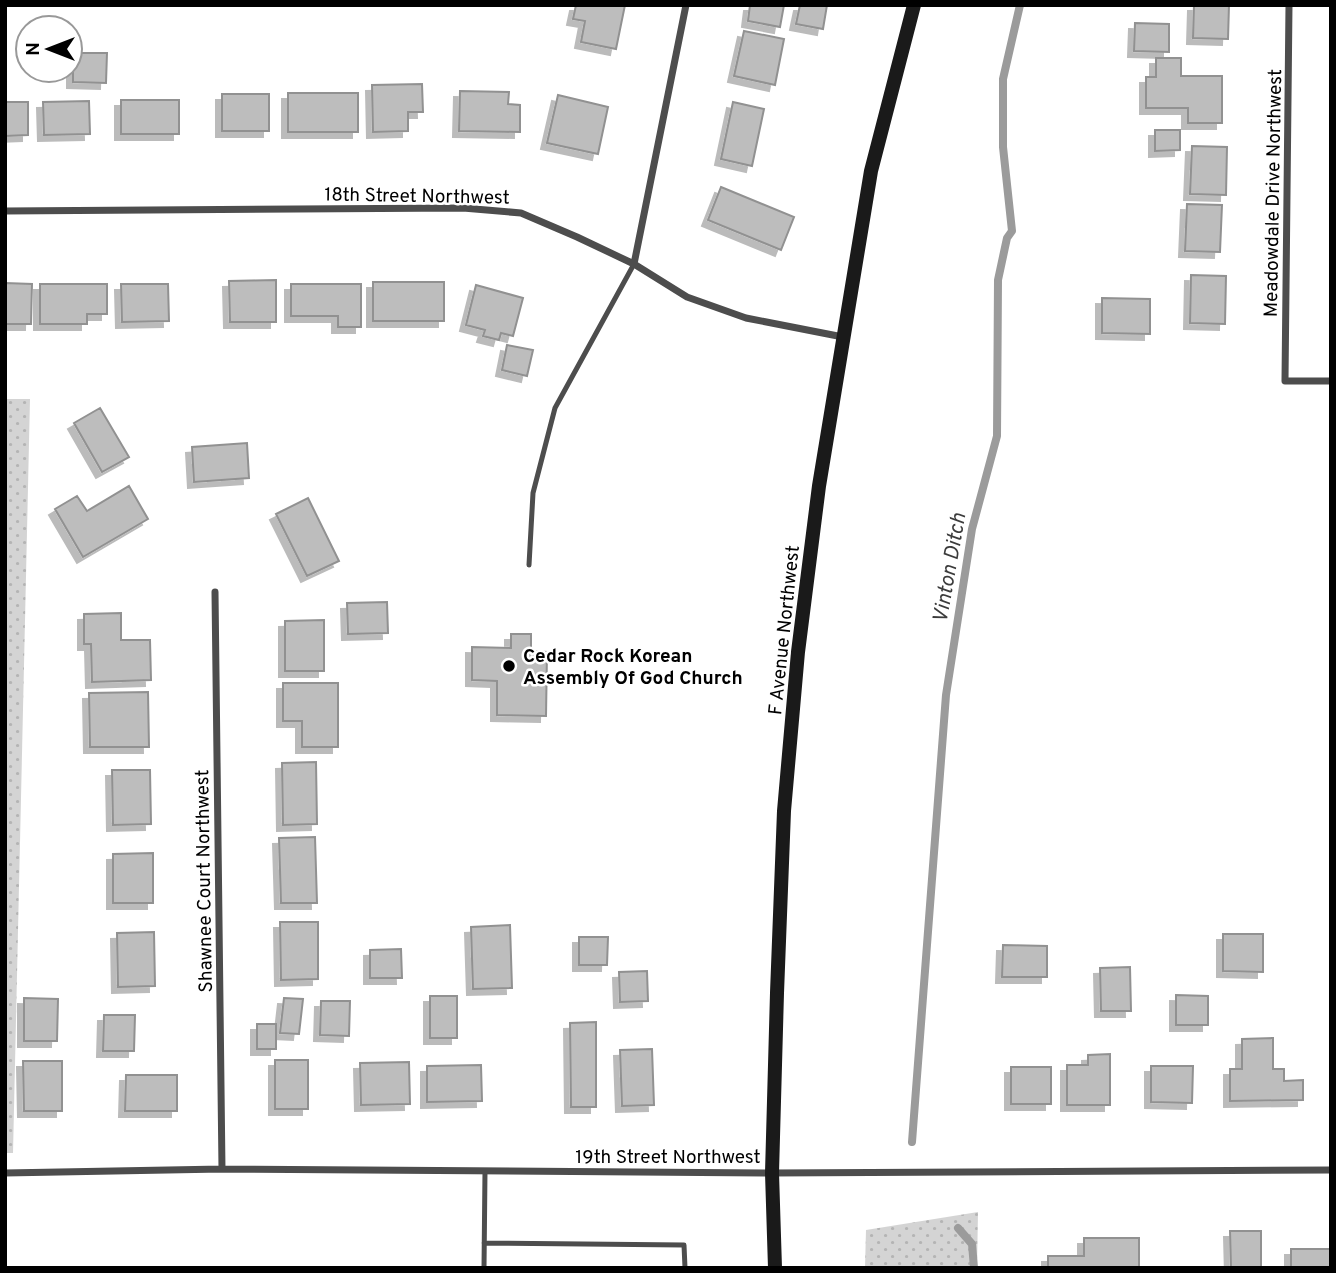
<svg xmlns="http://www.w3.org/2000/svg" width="1336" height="1273" viewBox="0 0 1336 1273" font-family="Overpass,sans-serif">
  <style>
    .park { fill: url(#park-dots) }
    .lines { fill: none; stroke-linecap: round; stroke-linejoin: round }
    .stream { stroke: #9b9b9b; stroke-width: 8 }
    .building { fill: #bdbdbd; stroke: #919191; stroke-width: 2; filter: url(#shadow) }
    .lane { stroke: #4d4d4d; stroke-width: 5 }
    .street { stroke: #4d4d4d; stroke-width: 7 }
    .secondary { stroke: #1a1a1a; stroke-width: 14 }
    .poi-dot { fill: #000; stroke: #fff; stroke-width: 2.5 }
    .labels { text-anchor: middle; stroke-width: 5; stroke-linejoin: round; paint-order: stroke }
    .street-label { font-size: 19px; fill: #000; stroke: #fff }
    .poi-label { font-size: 19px; font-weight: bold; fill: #000; stroke: #fff; text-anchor: start }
    .water-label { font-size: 21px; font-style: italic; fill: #3c3c3c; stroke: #fff }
  </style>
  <defs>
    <pattern id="park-dots" width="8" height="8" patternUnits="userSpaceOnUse" patternTransform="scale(1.75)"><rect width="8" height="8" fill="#d4d4d4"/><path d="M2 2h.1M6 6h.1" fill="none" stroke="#b4b4b4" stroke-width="1.8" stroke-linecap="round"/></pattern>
    <filter id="shadow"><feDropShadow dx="-6" dy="6" stdDeviation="0" flood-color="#0004"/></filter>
  </defs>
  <rect width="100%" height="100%" fill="#fff"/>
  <path class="park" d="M5,399H30L13,1153H5Z
    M978,1212L977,1268H865L866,1230Z"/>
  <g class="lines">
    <path class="stream" d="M912,1142L946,695L972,529L997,436L998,280L1007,238L1012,231L1003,147V79L1020,5
      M958,1228L972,1244L974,1268"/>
  </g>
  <path class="building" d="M576,5H625L616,49L581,42L585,21L573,19Z
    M750,5H784L780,27L748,21Z
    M800,5H827L823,29L796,24Z
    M1194,5H1229L1228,39L1193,38Z
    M1135,23L1169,24V52L1134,51Z
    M744,31L784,39L775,85L734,76Z
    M73,53H107L106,83L73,82Z
    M1156,58H1181V76H1222V123H1188V108H1146V77H1156Z
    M422,84L423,112H408V131L373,132L372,85Z
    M460,91L509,92L508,104L520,105V132L459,131Z
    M288,93H358V132H288Z
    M222,94H269V131H222Z
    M558,95L608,107L598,154L547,143Z
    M121,100H179V134H121Z
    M89,101L90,134L44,135L43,102Z
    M5,102H28V135L5,136Z
    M733,102L764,109L752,166L721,159Z
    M1155,130H1180V150L1155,151Z
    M1192,146L1227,147L1226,195L1190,194Z
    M721,187L794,217L781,250L708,220Z
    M1187,204L1222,205L1220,252L1185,251Z
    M1191,275L1226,276L1225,324L1190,323Z
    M276,280V322H230L229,281Z
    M373,282H444V321H373Z
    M5,283L32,284L31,324H5Z
    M40,284H107V314H87V324H40Z
    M121,284H168L169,321L122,322Z
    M291,284H361V327H338V316H291Z
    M476,285L523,298L513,336L501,333L499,340L483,336L485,330L466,325Z
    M1102,298L1150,299V334L1102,333Z
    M507,345L533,350L527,376L502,370Z
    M100,408L129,457L102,472L74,423Z
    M247,443L249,478L194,482L192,447Z
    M129,486L148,519L83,557L55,509L77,496L87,511Z
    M308,498L339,561L307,576L276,514Z
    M387,602L388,633L348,634L347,603Z
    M121,613V640H150L151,680L92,682L91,644H84V614Z
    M324,620V671H285V621Z
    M511,634H531V651L547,652L546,716L497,715V681L472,680V647L511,648Z
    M283,683H338V747H302V721H283Z
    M148,692L149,747H90L89,693Z
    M316,762L317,824L283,825L282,763Z
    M112,770H150L151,824L113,825Z
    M315,837L317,903H281L279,838Z
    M153,853V903H113V854Z
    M280,922H318V979L281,980Z
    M510,925L512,988L473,989L471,927Z
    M154,932L155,986L118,987L117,933Z
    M1223,934H1263V972L1223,971Z
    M579,937H608L607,965H579Z
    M1003,945L1047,946V977H1002Z
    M401,949L402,978H370V950Z
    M1130,967L1131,1011H1101L1100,968Z
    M647,971L648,1001L620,1002L619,972Z
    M1176,995L1208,996V1025H1176Z
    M430,996H457V1038H430Z
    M24,998L58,999L57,1041H24Z
    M284,998L303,999L299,1034L280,1033Z
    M321,1001H350L349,1036L320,1035Z
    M104,1015H135L134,1051H103Z
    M596,1022V1107H571L570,1023Z
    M257,1024H276V1049H257Z
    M1273,1038V1069H1284V1081L1303,1080V1100L1230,1101V1069H1242V1039Z
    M652,1049L654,1105L622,1106L620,1050Z
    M1110,1054V1105H1067V1065H1088V1055Z
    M275,1060H308V1109H275Z
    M23,1061H62V1111H24Z
    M409,1062L410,1104L361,1105L360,1063Z
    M481,1065L482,1101L427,1102V1066Z
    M1151,1066H1193L1192,1103L1151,1102Z
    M1011,1067H1051V1104H1011Z
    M126,1075H177V1111H125Z
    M1230,1231H1261V1268H1231Z
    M1084,1238H1139V1268H1048V1256H1084Z
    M1291,1249H1331V1268H1291Z"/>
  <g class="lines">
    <path class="lane" d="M529,565L533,493L555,408L634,264
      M484,1243L684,1245L685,1268
      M484,1268L485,1171"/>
    <path class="street" d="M1289,5L1285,381H1331
      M5,211L463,208L521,213L577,237L634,264L687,297L746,318L843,337
      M634,264L686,5
      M215,592L222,1169
      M5,1173L222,1169L772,1173L1331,1170"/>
    <path class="secondary" d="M775,1268L772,1173L777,993L784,811L798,652L819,486L871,171L914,5"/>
  </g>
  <circle class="poi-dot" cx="509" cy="666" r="7"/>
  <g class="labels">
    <g class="street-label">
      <text transform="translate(1272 193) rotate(-89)" y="7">Meadowdale Drive Northwest</text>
      <text transform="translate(417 195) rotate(1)" y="7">18th Street Northwest</text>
      <text transform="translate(783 630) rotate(-84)" y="7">F Avenue Northwest</text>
      <text transform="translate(203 881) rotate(-91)" y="7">Shawnee Court Northwest</text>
      <text x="668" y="1163">19th Street Northwest</text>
    </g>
    <g class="poi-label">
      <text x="523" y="662">Cedar Rock Korean<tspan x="523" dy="22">Assembly Of God Church</tspan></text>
    </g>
    <g class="water-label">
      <text transform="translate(949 568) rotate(-80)" y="7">Vinton Ditch</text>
    </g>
  </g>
  <rect width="1336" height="1273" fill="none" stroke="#000000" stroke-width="14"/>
  <g transform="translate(49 49) rotate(270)"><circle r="33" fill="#ffffff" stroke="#999999" stroke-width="2"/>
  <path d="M0-5L12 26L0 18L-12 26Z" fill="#000000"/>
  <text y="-10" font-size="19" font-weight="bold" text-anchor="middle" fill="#000000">N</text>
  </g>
</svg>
